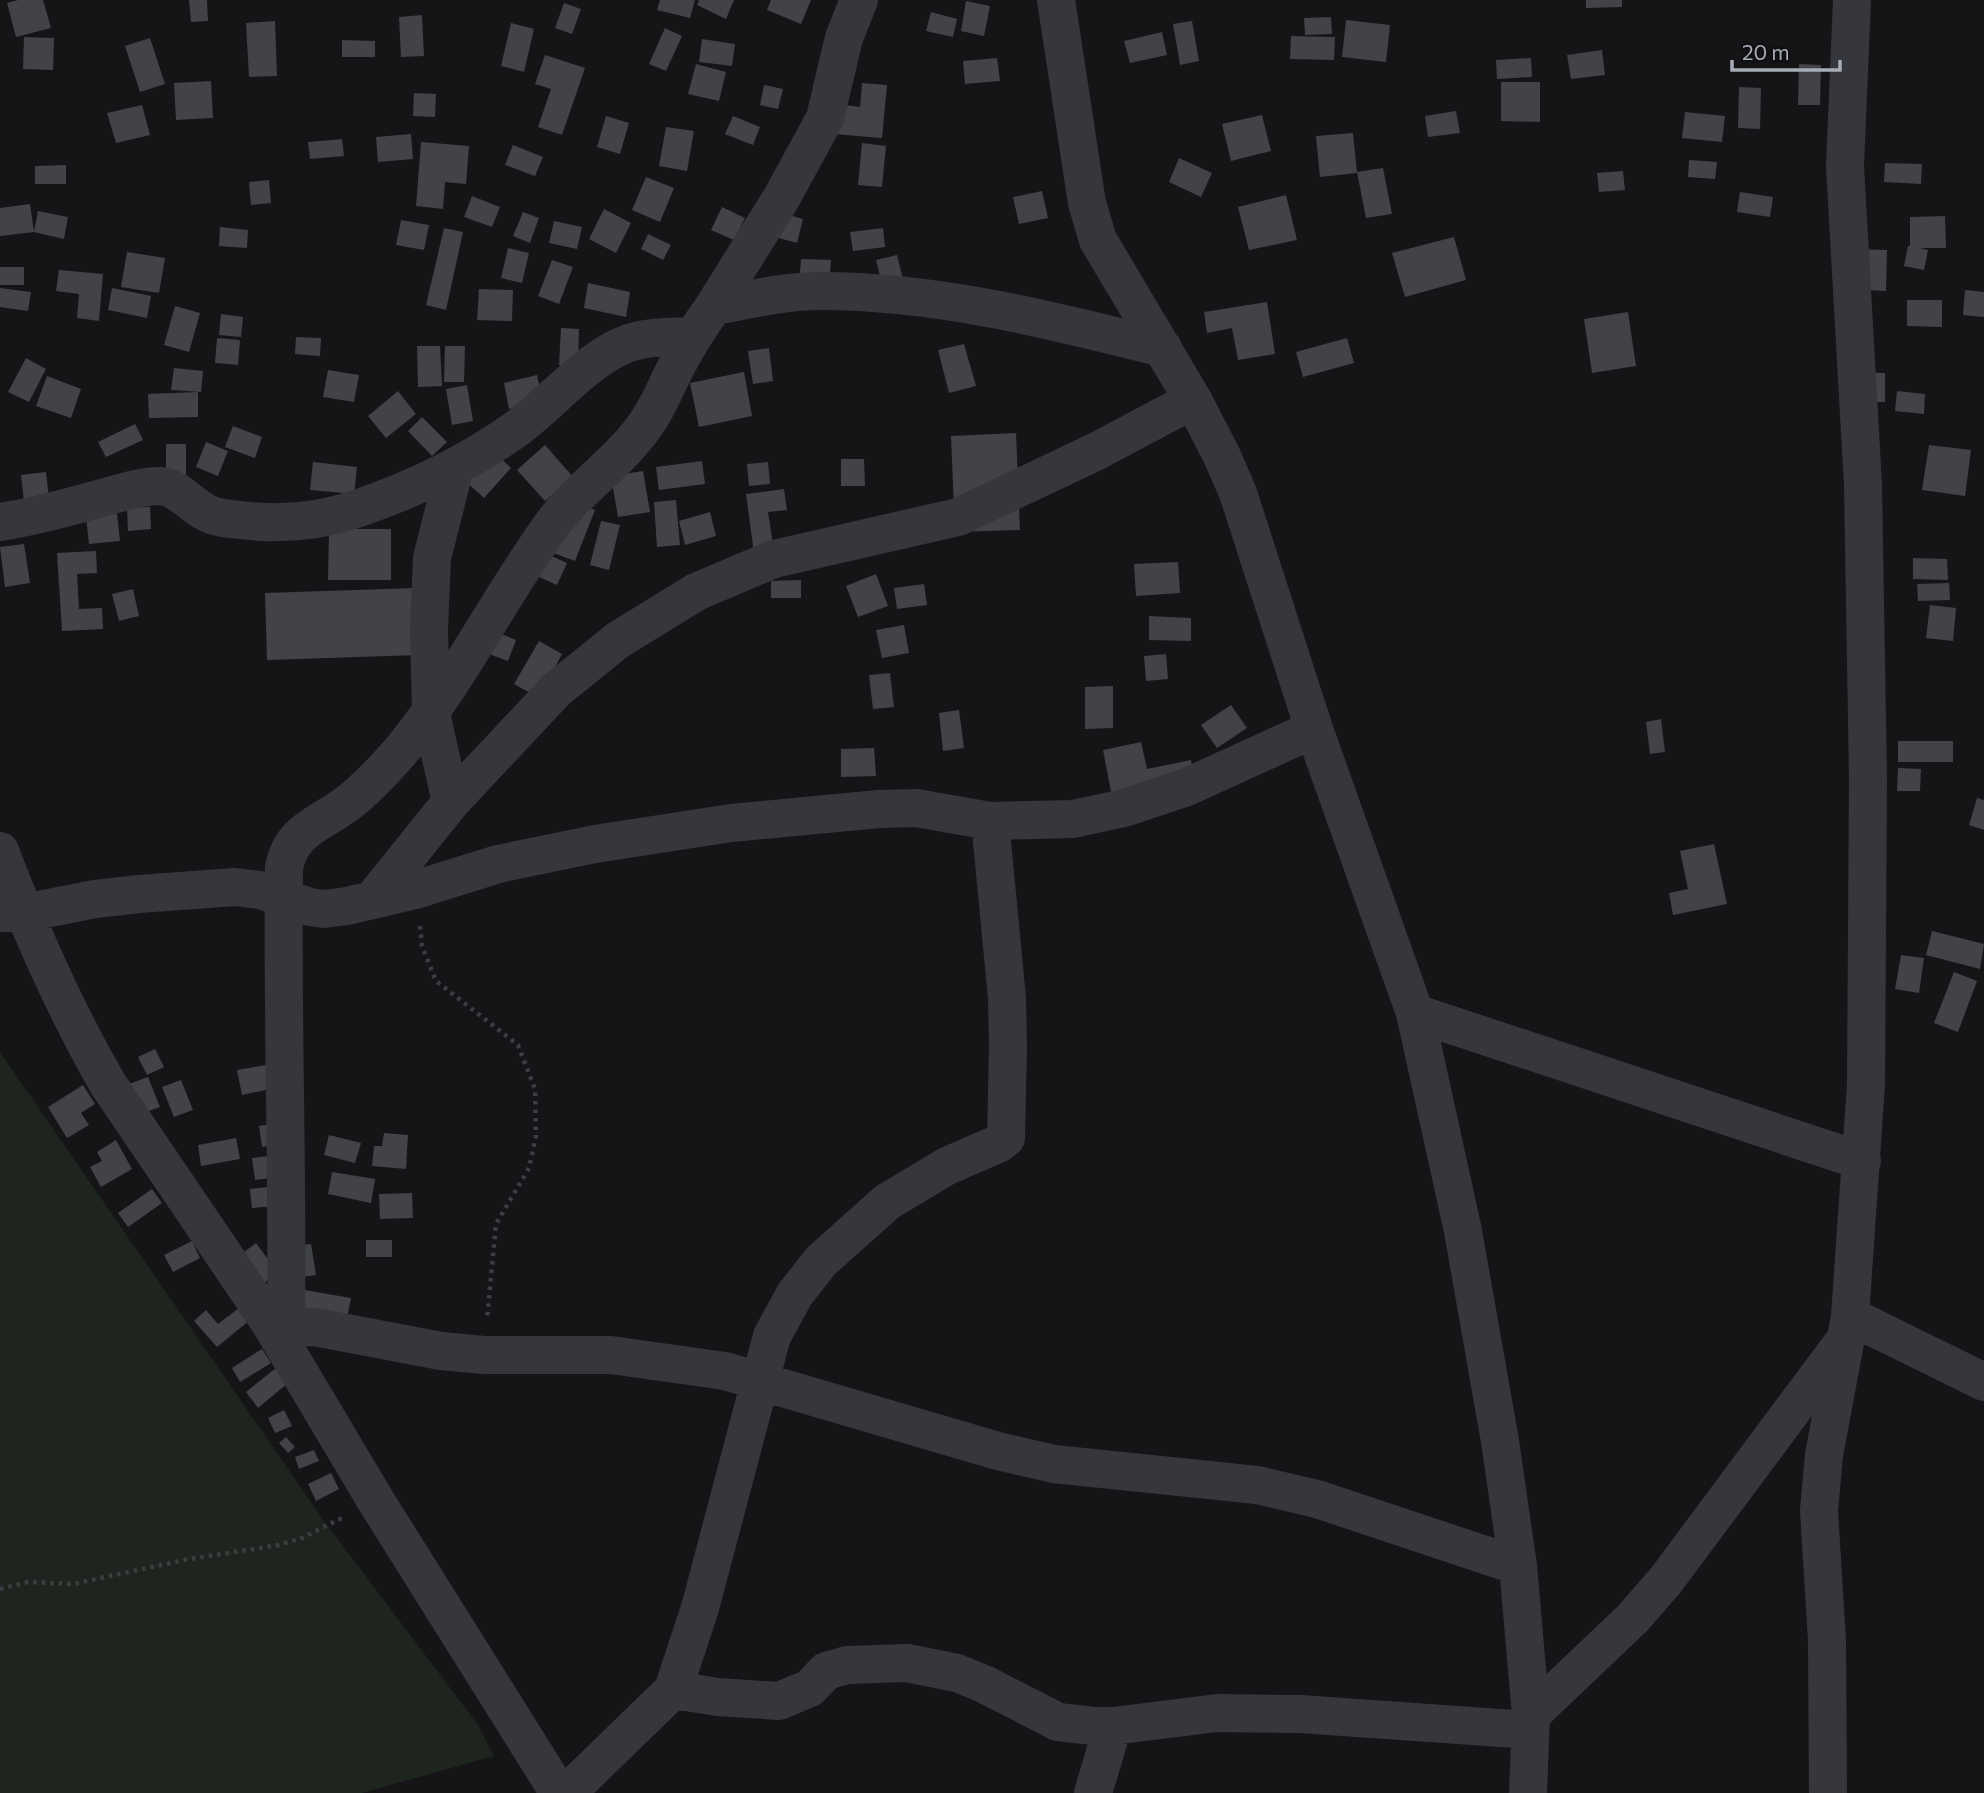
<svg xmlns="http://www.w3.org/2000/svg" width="1984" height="1793" viewBox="0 0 1984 1793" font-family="Commissioner,sans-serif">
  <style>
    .green { fill: #1d251e }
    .building { fill: #414347 }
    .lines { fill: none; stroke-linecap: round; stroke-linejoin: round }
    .path { stroke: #3c3e43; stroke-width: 4.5; stroke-dasharray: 3.5 5; stroke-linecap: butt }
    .minor { stroke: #36373c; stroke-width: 38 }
  </style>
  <rect width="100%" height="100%" fill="#151517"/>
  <path class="green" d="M0,1052L322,1518L478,1725L494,1756L362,1793H0Z"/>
  <path class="building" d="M18,0H43L51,28L16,37L7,3Z
    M189,0H207L208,21L191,22Z
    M660,0H695L690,18L657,10Z
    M699,0H734L726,19L697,5Z
    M771,0H811L801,24L767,10Z
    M1586,0H1622V7L1586,8Z
    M966,1L990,6L984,36L961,31Z
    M564,3L581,9L572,34L555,28Z
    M931,12L957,19L953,37L926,31Z
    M422,15L424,56L401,57L399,17Z
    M1331,17L1332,34L1305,35L1304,18Z
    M1346,20L1390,25L1386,62L1342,57Z
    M275,21L277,76L249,77L246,23Z
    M1192,21L1199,61L1180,65L1173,24Z
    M511,23L534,29L524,72L501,66Z
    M665,28L682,36L666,71L649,64Z
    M1162,32L1167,55L1130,63L1124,41Z
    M1291,36L1335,37L1334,60L1290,59Z
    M24,37L54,38L53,70L23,69Z
    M150,38L165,84L140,92L125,46Z
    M702,39L735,44L732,66L699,62Z
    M342,40L375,41V57H342Z
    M1602,50L1605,75L1571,79L1567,55Z
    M545,55L585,68L562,135L538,127L551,89L535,84Z
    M997,58L1000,81L965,84L963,61Z
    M1531,58L1532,77L1497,79L1496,60Z
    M696,64L726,72L719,101L688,94Z
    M1799,64L1821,65L1820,105H1798Z
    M211,81L213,118L176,120L174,83Z
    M1501,82H1540V122L1501,121Z
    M862,83L887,85L882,138L834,134L838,104L860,107Z
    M764,85L783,89L778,109L760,105Z
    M1739,87L1761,88L1760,129L1738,128Z
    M414,93L436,94L435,117L413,116Z
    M142,105L150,135L116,143L107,113Z
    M1456,111L1460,133L1428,137L1425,116Z
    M1685,112L1725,116L1722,142L1682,138Z
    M1262,115L1271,151L1231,161L1222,124Z
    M606,116L629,123L620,154L597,147Z
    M733,116L760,127L753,145L725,134Z
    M666,127L694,131L687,171L659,166Z
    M1353,133L1357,173L1320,177L1316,136Z
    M411,134L413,159L378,162L376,137Z
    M342,139L344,156L310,159L308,142Z
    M421,142L469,146L466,184L445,182L443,209L416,206Z
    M862,143L886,146L882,187L858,185Z
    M513,145L543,157L535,176L505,165Z
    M1179,158L1212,173L1201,197L1169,182Z
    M1689,160L1717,162L1715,179L1688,177Z
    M1885,163L1922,164L1921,184L1884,182Z
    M66,165V184H35V166Z
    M1383,168L1392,214L1366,218L1357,172Z
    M1623,171L1625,190L1599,192L1597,173Z
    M646,177L674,188L660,222L632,210Z
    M269,180L271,203L251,205L249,182Z
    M1042,191L1048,218L1019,224L1013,197Z
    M1740,192L1773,197L1770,217L1737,212Z
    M1286,195L1297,240L1249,250L1238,207Z
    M472,196L500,207L492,227L464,217Z
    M30,204L34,232L38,211L68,217L64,239L34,232L0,236V208Z
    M722,207L745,218L734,240L711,230Z
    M604,209L631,223L616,253L589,239Z
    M771,210L803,219L797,243L764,234Z
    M523,212L539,218L530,243L513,236Z
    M1945,216L1946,248H1920L1928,250L1924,270L1904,266L1908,246H1910V217Z
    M401,220L429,225L424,250L396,245Z
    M554,221L582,227L577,249L549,243Z
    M220,227L248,230L247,248L219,246Z
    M444,228L463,232L446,310L426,305Z
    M883,228L885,247L853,251L850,232Z
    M648,234L671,245L663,260L641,249Z
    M1454,237L1466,280L1405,297L1392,253Z
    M508,248L529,253L522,283L501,278Z
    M1848,249L1887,250L1886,291L1847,289Z
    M127,252L165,258L159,293L121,287Z
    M897,255L904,283L883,288L876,260Z
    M801,259L831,260L829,285L799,284Z
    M552,260L573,267L559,304L538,296Z
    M0,267H24V285H0Z
    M59,270L103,274L99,321L77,318L79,294L56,291Z
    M588,283L630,292L626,317L584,308Z
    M0,288L31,292L28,311L0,307Z
    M112,288L151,296L147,318L108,310Z
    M479,289L513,290L512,321L477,320Z
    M1965,290L1984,292V317L1963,315Z
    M1907,300H1942V327L1907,326Z
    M1267,302L1275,354L1238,360L1232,328L1207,333L1204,312Z
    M175,306L200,313L189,352L164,345Z
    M1628,312L1636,366L1592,373L1584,319Z
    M221,314L243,317L241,337L219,335Z
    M561,328L579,329L578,366L559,365Z
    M296,337L321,338L320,356L295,354Z
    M217,338L240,340L238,365L215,363Z
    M1347,338L1354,363L1303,377L1296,352Z
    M964,344L976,386L949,393L938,350Z
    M417,346H440L442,386L418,387Z
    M445,346H465L464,382H444Z
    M769,348L773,381L753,384L748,351Z
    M26,358L46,369L29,402L8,392Z
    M174,368L203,371L201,392L171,390Z
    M328,370L359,375L354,402L323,397Z
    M744,372L752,416L699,427L690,383Z
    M1858,373H1885V402H1859Z
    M537,375L543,402L509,409L504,383Z
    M47,376L81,389L71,418L36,406Z
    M467,385L473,421L452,425L446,389Z
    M398,391L416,414L386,438L368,416Z
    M1897,391L1925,394L1924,414L1895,411Z
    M198,392V417L149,418L148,394Z
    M422,417L447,442L432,456L408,431Z
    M135,424L143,440L106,457L98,442Z
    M233,426L262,437L255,458L225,447Z
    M1016,433L1020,530L955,532L951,436Z
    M206,442L228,451L218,476L196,467Z
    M166,444H186V485L166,484Z
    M545,445L573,477L545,501L517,470Z
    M1929,445L1971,450L1965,496L1922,490Z
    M491,449L511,468L484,498L463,479Z
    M841,459H864L865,486H841Z
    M702,461L705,484L659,490L656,467Z
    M313,462L357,467L354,494L310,490Z
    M768,462L770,484L749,486L747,464Z
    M643,471L650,512L618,517L611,476Z
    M46,472L50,507L25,510L21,475Z
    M784,489L787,510L768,512L774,551L754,553L746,494Z
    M568,499L595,510L575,561L548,551Z
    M676,500L680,545L657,547L654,502Z
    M150,507L151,529L128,531L127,508Z
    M710,512L716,536L685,545L679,521Z
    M117,513L120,541L89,544L86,517Z
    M601,521L620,525L609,570L590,565Z
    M329,529H391V580H328Z
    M24,544L30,583L5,587L0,547Z
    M536,549L567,563L557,585L526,571Z
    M96,551L97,573L77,574L79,609L102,608L103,629L62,631L57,553Z
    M1913,558L1947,559L1948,580L1913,579Z
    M1178,562L1180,593L1136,596L1134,564Z
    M876,574L888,606L858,617L846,586Z
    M801,580V598H771V581Z
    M1949,583L1950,600L1918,601L1917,584Z
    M924,584L927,605L897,609L894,588Z
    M416,588L418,655L267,660L265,593Z
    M133,589L139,616L119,621L112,594Z
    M1930,605L1956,608L1953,641L1926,638Z
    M1149,616L1191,618V641L1149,640Z
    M904,625L909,653L882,658L876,630Z
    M486,628L516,640L508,661L478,650Z
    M539,641L562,654L539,698L514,684Z
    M1166,654L1168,679L1146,681L1144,656Z
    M890,673L894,707L873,709L869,675Z
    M1113,686V728L1085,729V687Z
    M1231,705L1247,728L1217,748L1201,725Z
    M959,710L964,748L943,751L939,713Z
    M1661,719L1665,752L1650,754L1646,722Z
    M1898,741H1953V762H1898Z
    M1141,742L1147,769L1191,760L1195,781L1112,797L1103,750Z
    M874,748L876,776L841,777V749Z
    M1898,768L1921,769L1920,791H1897Z
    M1977,798L1984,800V830L1969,825Z
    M1714,844L1727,904L1673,915L1669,893L1688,889L1680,851Z
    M1932,931L1984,944L1980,969L1926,955Z
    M1901,955L1924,958L1919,993L1895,989Z
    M1954,972L1977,981L1958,1032L1934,1023Z
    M155,1049L164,1067L147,1075L138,1057Z
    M266,1065L270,1089L242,1095L237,1070Z
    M148,1077L160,1107L141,1114L129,1084Z
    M181,1080L193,1110L174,1117L162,1087Z
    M83,1085L95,1104L81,1113L89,1125L67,1138L48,1107Z
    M277,1123L279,1144L262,1147L259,1126Z
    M384,1133L408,1135L406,1169L372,1166L374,1146H382Z
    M329,1135L361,1143L355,1163L324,1155Z
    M236,1138L240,1159L201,1166L198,1145Z
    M116,1140L132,1169L101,1187L90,1167L102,1161L97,1152Z
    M276,1155L279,1177L255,1180L252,1158Z
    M332,1172L375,1179L371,1203L328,1194Z
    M276,1186L278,1206L252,1208L250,1189Z
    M152,1189L162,1203L128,1227L118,1213Z
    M412,1193L413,1218L380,1219L379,1194Z
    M366,1240H392V1257H366Z
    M192,1241L200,1258L173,1272L164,1255Z
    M256,1243L278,1273L261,1285L240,1255Z
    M311,1244L316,1275L300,1277L295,1246Z
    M299,1289L351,1298L347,1318L296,1308Z
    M239,1308L250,1320L217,1347L194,1321L206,1310L218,1324Z
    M262,1349L271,1363L240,1382L232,1368Z
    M276,1368L288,1383L258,1408L246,1392Z
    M284,1410L292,1426L275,1433L268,1418Z
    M286,1437L295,1447L288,1453L279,1443Z
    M314,1450L319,1461L299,1469L295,1457Z
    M331,1473L339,1489L316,1501L308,1484Z"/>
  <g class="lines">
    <path class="path" d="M420,926L422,946L436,981L518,1045L535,1089L536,1136L529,1168L496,1224L487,1319
      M0,1589L28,1582L73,1584L184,1560L279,1545L302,1538L342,1518"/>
    <path class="minor" d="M1056,0L1087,203L1098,240L1193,400L1222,456L1238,493L1314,729L1415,1013L1463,1231L1500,1441L1518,1566L1531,1715L1528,1793
      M714,306L782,197L825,118L844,38L859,0
      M0,522C33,517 66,508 98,499C118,494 139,486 160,486C178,487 190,504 205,512C215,518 229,519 241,520C280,525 318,522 356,509C412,490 467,464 516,429C550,404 590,356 629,343C649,336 672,337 692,336
      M451,802L431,714L429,629L432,558L455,467
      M0,851C30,930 65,1010 108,1084L270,1323L376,1501L559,1793
      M373,899L451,802L556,690L618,640L696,592L774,559L958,517L1097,451L1193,400
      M0,913H24L95,899L139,894L235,887L260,890L310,907L324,909L347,906L415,890L498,864L595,844L731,823L879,809L916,808L990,821L1073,819L1124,808L1187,787L1314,729
      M1415,1013L1862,1161
      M1850,1316L1984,1382
      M270,1323L320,1328L441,1351L484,1355H611L725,1371L998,1451L1054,1464L1257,1485L1317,1499L1518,1566
      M286,1324C288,1172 282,1020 284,868C291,829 321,824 348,803C369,787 387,767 404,747C460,678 499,598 551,526C579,487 622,461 648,421C659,405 666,387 675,369C686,347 699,327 714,306C748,300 785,291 820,291C937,291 1051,320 1163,348
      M673,1690L718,1697L779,1701L810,1688L826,1671L847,1665L907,1663L957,1673L984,1684L1058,1722L1094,1726H1113L1217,1713L1300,1714L1530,1730
      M1531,1715L1633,1618L1666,1580L1841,1345
      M567,1793L673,1690L700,1608L772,1336L795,1294L821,1261L887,1202L947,1166L1000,1143L1006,1138L1008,1045L1007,998L990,821
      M1093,1793L1113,1726
      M1828,1793L1827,1641L1819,1510L1824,1455L1850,1316L1866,1084L1868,779L1863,485L1845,166L1852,0"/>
  </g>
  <path d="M1732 60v10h108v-10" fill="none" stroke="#a7adb7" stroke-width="3.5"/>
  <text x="1742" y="60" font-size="21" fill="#a7adb7" stroke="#101012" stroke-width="5" paint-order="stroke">20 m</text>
</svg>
